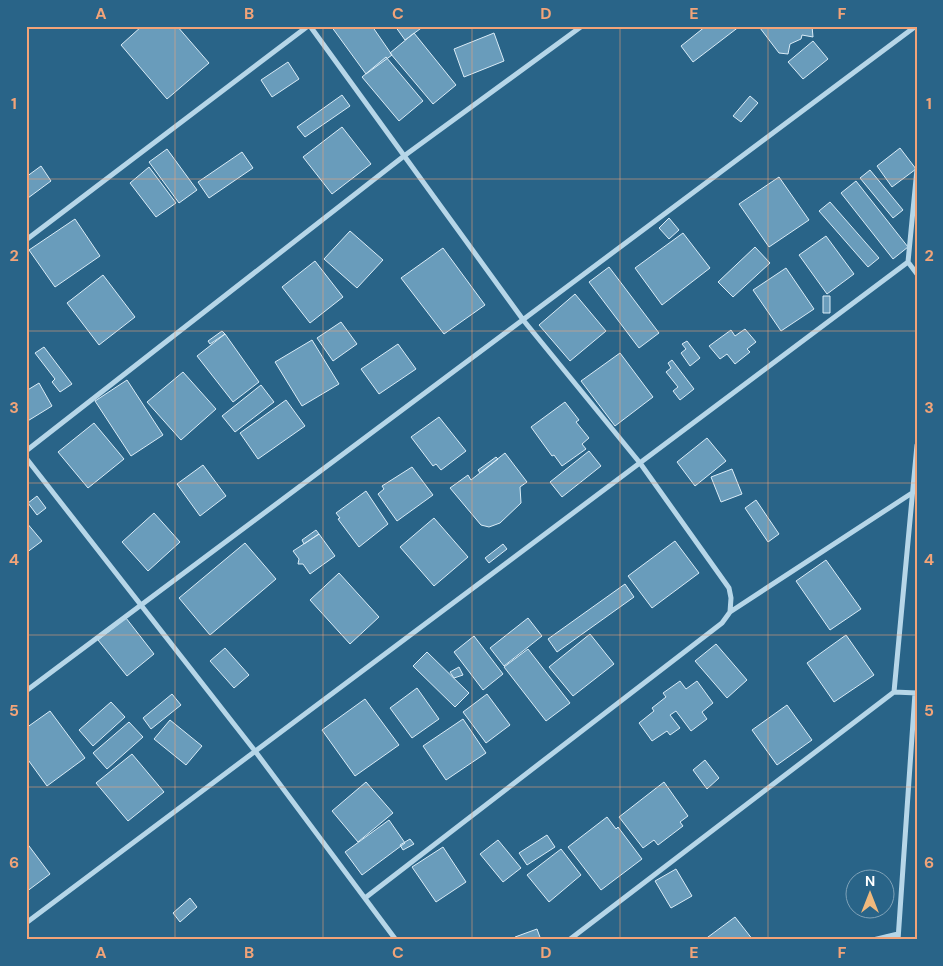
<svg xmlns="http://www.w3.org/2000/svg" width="943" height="966" viewBox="0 0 943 966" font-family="'DM Sans',sans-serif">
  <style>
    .building { fill: #699cbb; stroke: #daecf7 }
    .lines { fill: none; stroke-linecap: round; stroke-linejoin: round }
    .street { stroke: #b6d6e8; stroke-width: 5 }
    .grid { fill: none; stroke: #f2a479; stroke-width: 1; stroke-opacity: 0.55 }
    .neatline { fill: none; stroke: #f2a479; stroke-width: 2 }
    .grid-label { font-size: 16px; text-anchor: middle; font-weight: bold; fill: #f2a479 }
  </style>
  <rect width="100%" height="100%" fill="#296488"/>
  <path class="building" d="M142,26H177L209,63L167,99L121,45Z
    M331,26H372L392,55L366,74Z
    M395,26H424L405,40Z
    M706,26H740L693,62L681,46Z
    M762,26H812L813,37L802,35L801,39L790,44L788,54L779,53L760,28Z
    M414,33L456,85L433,104L390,53Z
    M494,33L504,61L464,77L454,49Z
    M813,41L828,59L803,79L788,62Z
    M386,57L423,101L399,121L362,77Z
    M288,62L299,79L272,97L261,80Z
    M342,95L350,106L305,137L297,127Z
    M750,96L758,103L741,122L733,116Z
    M342,127L371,164L332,194L303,157Z
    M900,148L916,169L892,187L877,166Z
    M167,149L197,190L179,203L149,162Z
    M242,152L253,168L209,198L198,182Z
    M41,166L51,181L28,198L26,177Z
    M149,167L176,203L156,217L130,183Z
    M870,170L903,210L893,218L860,178Z
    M779,177L809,220L769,247L739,204Z
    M856,181L908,247L893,259L841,193Z
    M830,202L879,258L868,267L819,211Z
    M669,218L679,230L669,239L659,228Z
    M75,219L100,256L55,287L29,250Z
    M350,231L383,260L357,288L324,259Z
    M683,233L710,268L662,305L635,268Z
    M826,236L854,274L827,294L799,255Z
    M755,247L770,263L733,297L718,282Z
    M443,248L485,305L444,334L401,278Z
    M315,261L343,297L310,323L282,287Z
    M609,267L659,333L639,348L589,282Z
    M786,268L814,309L781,331L753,290Z
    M103,275L135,317L99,345L67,303Z
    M575,294L606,331L570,361L539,325Z
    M823,296H830V313H823Z
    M341,322L357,344L333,361L317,338Z
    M745,329L756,342L747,349L750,352L735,364L727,354L720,359L709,346L731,330L735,336Z
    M222,331L225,334L210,344L208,341Z
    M225,334L259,382L233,402L197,356Z
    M312,340L339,384L302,406L275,362Z
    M687,341L700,358L690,366L681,353L686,349L682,344Z
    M398,344L416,369L379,394L361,369Z
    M44,347L72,384L60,392L52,382L55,379L35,353Z
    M620,353L653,397L615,426L581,381Z
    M672,360L694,389L680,400L673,391L678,387L666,372L671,368L668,363Z
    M183,372L216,409L181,440L147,402Z
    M127,380L163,435L131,456L95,401Z
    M39,383L52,406L26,422V391Z
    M261,385L274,402L235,432L222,416Z
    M286,400L305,426L258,459L240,433Z
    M565,402L579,420L576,422L589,438L582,444L586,449L562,466L554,455L552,456L531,427Z
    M439,417L466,451L441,470L436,464L433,466L411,437Z
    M94,423L124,459L88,488L58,452Z
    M707,438L726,461L695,486L677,462Z
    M589,451L601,466L562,497L550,482Z
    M505,453L527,482L520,487L521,503L500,523L489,527L481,525L450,488L468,475L471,480Z
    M496,457L498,459L480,473L478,470Z
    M203,465L226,496L200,516L177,484Z
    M412,467L433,495L397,521L378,494L384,489L382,486Z
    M732,469L742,494L721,502L711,477Z
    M366,491L388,524L359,547L338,519L340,518L336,513Z
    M37,496L46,508L37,515L28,503Z
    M756,500L779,534L768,542L745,508Z
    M154,513L180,542L148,571L122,542Z
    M434,518L468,557L434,586L400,547Z
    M26,522L42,541L26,553Z
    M316,530L319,534L304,544L302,540Z
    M319,534L335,556L310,574L303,564H298L299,559L293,551Z
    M675,541L699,573L652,608L628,576Z
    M245,543L276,579L210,635L179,598Z
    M503,544L507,549L489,563L485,558Z
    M826,560L861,609L830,630L796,581Z
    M339,573L379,617L350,644L310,600Z
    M625,584L634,597L557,652L548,639Z
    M126,618L154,654L127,676L98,640Z
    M528,618L542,636L504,666L490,648Z
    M590,634L614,664L573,696L549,667Z
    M846,635L874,675L834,702L807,663Z
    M474,636L503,674L483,690L454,652Z
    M716,644L747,680L727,698L695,661Z
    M225,648L249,675L234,688L210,661Z
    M528,649L570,703L546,721L504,667Z
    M427,652L469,693L455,707L413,666Z
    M459,667L463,675L454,678L450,672Z
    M680,681L686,689L697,681L713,703L702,712L707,719L691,731L676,711L670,715L680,728L670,735L667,731L652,741L639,723L654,711L652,708L666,697L663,693Z
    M417,688L439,719L412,738L390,708Z
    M172,694L181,705L151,729L143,718Z
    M487,694L510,725L486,743L463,712Z
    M365,699L399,745L355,776L322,730Z
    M111,702L125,717L93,746L79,730Z
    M787,705L812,740L777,765L752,730Z
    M50,711L85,758L47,786L26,757V728Z
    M463,719L486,753L446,780L423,746Z
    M170,720L202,746L186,765L154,739Z
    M129,722L143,737L107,769L93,753Z
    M132,754L164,792L128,821L96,783Z
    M705,760L719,778L707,789L693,770Z
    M366,782L393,813L358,842L332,811Z
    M664,782L688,816L680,822L683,826L658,845L654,840L643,848L619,817Z
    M607,817L616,829L618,827L642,859L601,890L568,847Z
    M389,820L405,843L362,875L345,852Z
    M547,835L555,847L527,865L519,853Z
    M410,839L414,844L403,850L400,845Z
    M498,840L521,868L503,882L480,854Z
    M26,842L50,874L26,892Z
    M443,847L466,882L436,902L412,867Z
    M561,849L581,875L549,902L527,875Z
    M676,869L692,896L671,908L655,881Z
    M190,898L197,907L180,922L173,913Z
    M735,917L753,940H704Z
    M537,929L541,940H516L515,937Z"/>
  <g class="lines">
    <path class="street" d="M310,26L524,321L640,463L729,588L731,598L730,612
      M917,169L908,262L917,274
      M26,240L308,26
      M26,451L404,156L582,26
      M26,458L255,751L396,940
      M26,691L916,26
      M894,692L917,445
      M365,898L722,623L730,612L912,493
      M26,923L908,262
      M569,940L894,692L917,693
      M873,940L898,934
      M898,940L915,693"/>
  </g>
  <path class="grid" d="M175,26V940M323,26V940M472,26V940M620,26V940M768,26V940M26,179H917M26,331H917M26,483H917M26,635H917M26,787H917"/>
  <rect width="943" height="966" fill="none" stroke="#296488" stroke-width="55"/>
  <g transform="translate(870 894)"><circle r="24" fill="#296488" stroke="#7fa2b8"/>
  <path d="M0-4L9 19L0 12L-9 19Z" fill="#f0b97d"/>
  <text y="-8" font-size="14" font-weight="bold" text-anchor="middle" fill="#ffffff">N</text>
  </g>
  <rect x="28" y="28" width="888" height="910" class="neatline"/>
  <g class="grid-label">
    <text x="101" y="19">A</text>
    <text x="249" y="19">B</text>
    <text x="398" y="19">C</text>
    <text x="546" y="19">D</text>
    <text x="694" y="19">E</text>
    <text x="842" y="19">F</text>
    <text x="14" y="109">1</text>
    <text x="929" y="109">1</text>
    <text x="14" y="261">2</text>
    <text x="929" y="261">2</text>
    <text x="14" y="413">3</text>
    <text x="929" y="413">3</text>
    <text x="14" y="565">4</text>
    <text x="929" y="565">4</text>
    <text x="14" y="716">5</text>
    <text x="929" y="716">5</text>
    <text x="14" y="868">6</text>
    <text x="929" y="868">6</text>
    <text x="101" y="958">A</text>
    <text x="249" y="958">B</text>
    <text x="398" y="958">C</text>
    <text x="546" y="958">D</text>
    <text x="694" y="958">E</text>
    <text x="842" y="958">F</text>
  </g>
</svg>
